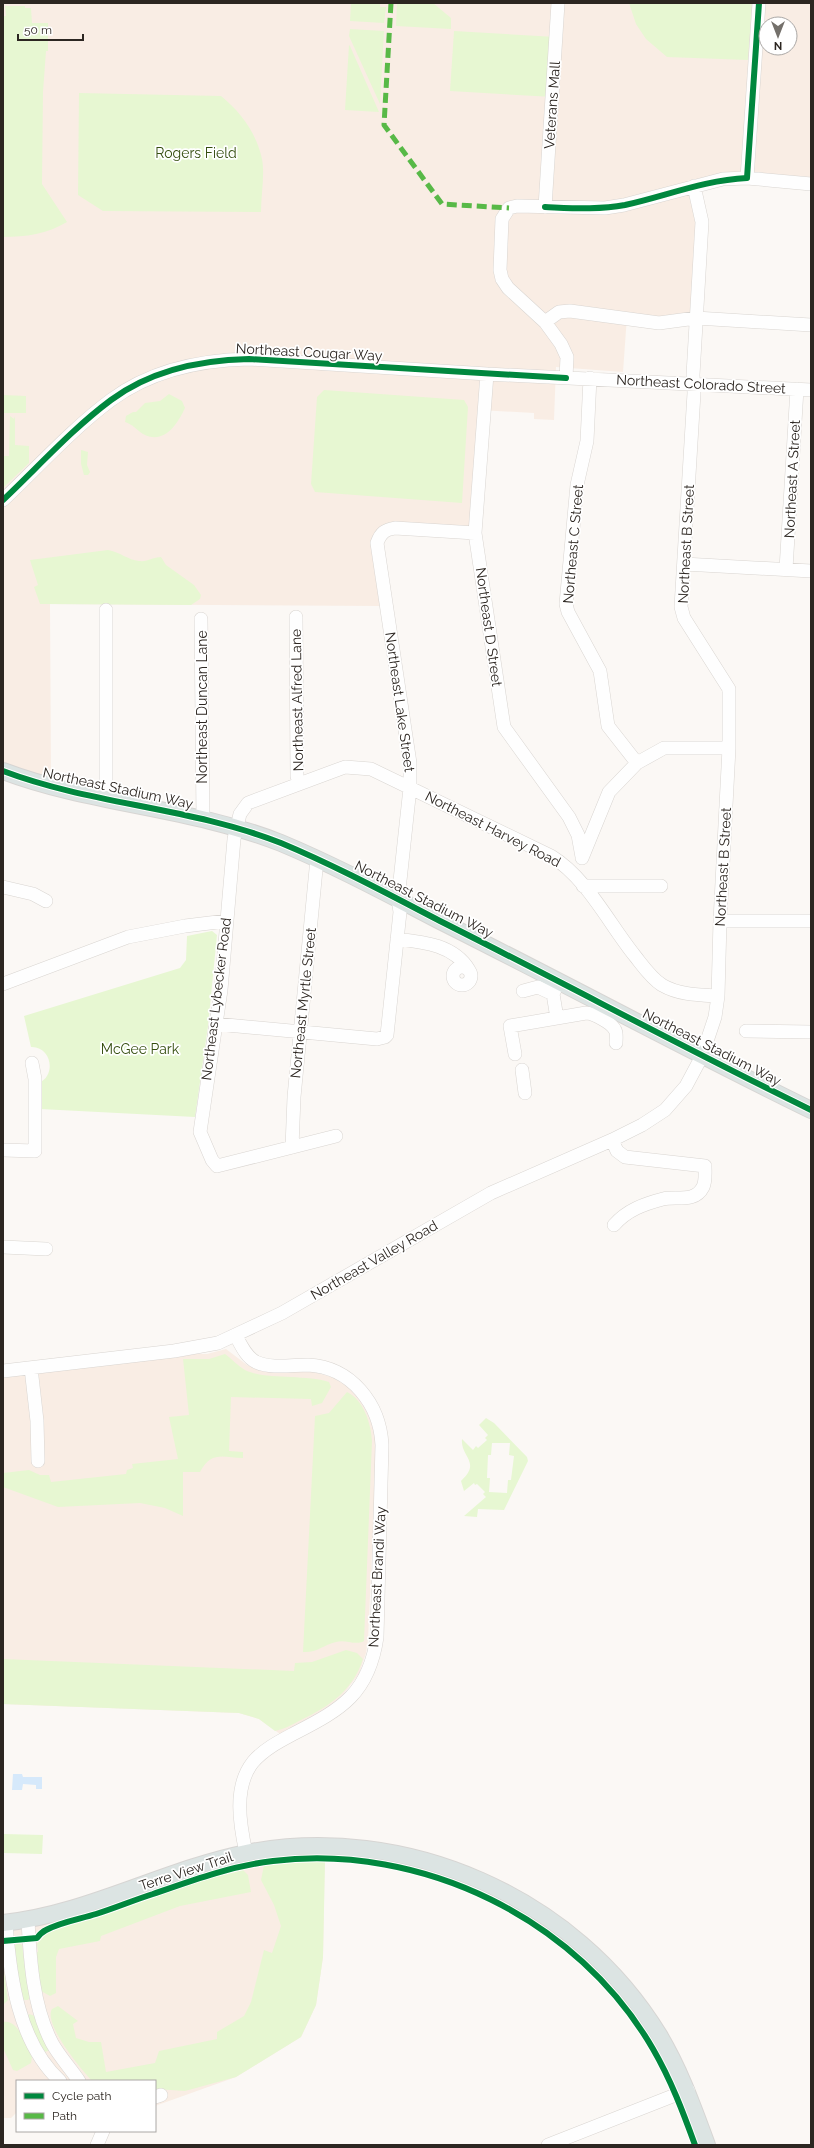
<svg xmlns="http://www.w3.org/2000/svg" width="814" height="2148" viewBox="0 0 814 2148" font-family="Raleway,sans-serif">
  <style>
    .built { fill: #f9ede4; fill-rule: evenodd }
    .green { fill: #e7f7d2; fill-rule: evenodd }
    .water { fill: #d6e9fb }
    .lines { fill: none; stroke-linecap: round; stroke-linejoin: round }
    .minor-casing { stroke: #d9d5d1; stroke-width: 14 }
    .major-casing { stroke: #d7d5d3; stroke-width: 18 }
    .minor { stroke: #fefefe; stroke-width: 13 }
    .major { stroke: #dce4e3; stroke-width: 16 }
    .quiet { stroke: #58b947; stroke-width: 5; stroke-dasharray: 10 5; stroke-linecap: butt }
    .cycleway-casing { stroke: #fff; stroke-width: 8 }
    .cycleway { stroke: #00873e; stroke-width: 6 }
    .labels { text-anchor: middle; stroke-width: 3.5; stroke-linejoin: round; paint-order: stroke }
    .street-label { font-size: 14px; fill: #2c2621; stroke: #fff }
    .park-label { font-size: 14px; fill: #344d0e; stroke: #fff }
  </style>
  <rect width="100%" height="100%" fill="#fbf8f5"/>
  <path class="built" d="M3,3H811V177L736,172L687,181L697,214L692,315L679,318L627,316L623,372L556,367L554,420L534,419V413L479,410L472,527H380L381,606L50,604L51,778L3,763ZM766,24H790V48H766Z
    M226,1349L247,1365L258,1369L313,1372L332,1377L352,1389L364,1404L372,1420L375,1431L376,1466L368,1639L366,1653L359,1674L338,1701L322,1712L280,1734L259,1719L239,1713L3,1704V1376L185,1354H207Z
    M325,1846L323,1957L316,2005L301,2037L236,2077L155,2106V2081H17V2112L11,2118H3V1923L203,1864Z"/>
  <path class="green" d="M351,3H380V7H386L384,23L350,21Z
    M397,3H433L451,18V29L396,26Z
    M629,3H752L748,60L667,57L646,39L636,24Z
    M5,6H25V8H31L32,23H48V51H46L43,92L42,184L67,222C47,234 26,237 3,237V16H6Z
    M350,29L384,31L380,104L349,36Z
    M454,31L556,37L553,97L450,91Z
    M349,45L350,46L379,112L345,110Z
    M79,93L221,96C240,111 257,134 262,159C265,175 261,195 261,212L103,211L78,195Z
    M324,390L464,400L468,407L462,503L315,492L311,484L317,397Z
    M169,394L182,401L185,408C177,425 164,445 143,434C137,430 132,424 125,422L126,416L133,412H136L145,403L160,401Z
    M3,395L26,396V413H3Z
    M10,416L14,419L15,416V445L29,446V463L3,488V456H9Z
    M81,450L88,452L87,465L90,472L88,475H84L81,464Z
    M108,550C120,552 128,560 139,561C148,562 153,557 161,557L166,565L194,585L201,595L200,599L191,605L40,604L34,587L38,585L30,560Z
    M212,931L217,935L208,1026L195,1117L40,1109L39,1083C57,1075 51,1046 31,1047L24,1016L180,968L186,960L187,936Z
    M225,1354C232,1359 238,1366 245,1370C265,1380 304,1374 329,1382L331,1387L322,1403L312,1406L311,1399L231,1397L229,1451L243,1452V1458C222,1457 211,1451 200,1472H183V1516L165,1508L140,1503L58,1507L3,1487V1473L29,1470L40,1475H49L51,1482L126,1474L127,1470L133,1468L132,1464L178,1459L169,1417L189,1415L183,1359H209Z
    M347,1392C364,1400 371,1424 372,1441L364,1641C355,1646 346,1639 336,1642C323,1645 317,1653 303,1652L315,1416L329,1413Z
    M486,1418L494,1423L527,1457L528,1461L504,1510L478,1509L477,1517L464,1516L486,1497L483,1494L485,1492L477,1484L475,1485L474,1483L464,1491L461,1481C482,1462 460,1457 462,1439L473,1450L476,1446L478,1448L487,1440L485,1438L488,1435L479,1425ZM492,1443H510L509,1455L514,1456L511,1480H508L507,1493L489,1492L490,1478H487L488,1455H491Z
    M346,1650L357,1653L363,1659C353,1690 330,1706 301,1720C293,1724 285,1729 275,1731L259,1719L239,1713L3,1704V1659L294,1671L295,1663L312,1662Z
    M4,1834L43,1835L42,1854L4,1853Z
    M306,1861H325L323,1957L316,2005L301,2037L236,2077L185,2091L155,2089V2081H92C81,2069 43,2024 52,2009L58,2006L78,2021L73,2024L76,2038L89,2042H101L106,2072L155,2063L159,2051L217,2039V2032L244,2016L251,2002L264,1950L272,1953L281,1926L274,1905L261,1880L264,1865Z
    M241,1868L248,1875L251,1892L180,1906L101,1936L100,1941L59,1949L56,1957V1993L50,1996L41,1991L35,1952H38L37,1944L48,1931L182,1885Z
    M18,1943L22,1945L30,1997L28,2000H23L21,1998L14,1946Z
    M3,1965L8,2000L3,2005Z
    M29,2014L35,2016L50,2050L45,2052L43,2051L27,2020Z
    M3,2022C19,2019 26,2046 32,2057L31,2063L17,2071L13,2070L3,2048Z"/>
  <path class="water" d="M13,1774H22L23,1777H42V1789H36V1785L23,1784L22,1790H12Z"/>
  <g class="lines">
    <g class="minor-casing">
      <path id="minor" d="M747,178L759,3
        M545,207L558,3
        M545,322L559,312L570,311L659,323L696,318L811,325
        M487,374L475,533L504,727L569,817L578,835L582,857
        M566,378L567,357L561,344L545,322L508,288L502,279L500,270L502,219L509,208L517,206L605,208L624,205L723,179L747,178L811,184
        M590,378L587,441L577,485L566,604L568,612L600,671L608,726L637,763
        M3,500C38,467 72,429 111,400C150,371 201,360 249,359L487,374L811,390
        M684,564L811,571
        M786,569L797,389
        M296,617L297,776L299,783
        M201,619L203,818
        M106,798V610
        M582,858L609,792L637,763L664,748H729
        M583,886H661
        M3,887L33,894L46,901
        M720,921H811
        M397,939C424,942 454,945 469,970
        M453 976a9 9 0 1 1 18 0a9 9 0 1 1-18 0Z
        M3,984L128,937L185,926L226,921
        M523,991L538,987L553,994
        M557,1018L553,994L559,981
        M216,1024L377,1039L385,1037L387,1035L400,912L398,899L410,788V763L377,543C381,532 385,530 395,528L475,533
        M746,1031L811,1032
        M515,1054L510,1026L586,1013C593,1013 612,1023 615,1030C617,1033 616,1039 616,1043
        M522,1070L525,1093
        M336,1136L217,1166L212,1160L200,1132L221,990L234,839L240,814L248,803L345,767L371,769L551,856C587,878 609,924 635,956C643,966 651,978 662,985C679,995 699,995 718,996
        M612,1140L617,1151L625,1157L705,1166C705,1172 706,1181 703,1187C695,1203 676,1196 663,1199C644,1204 627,1210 614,1225
        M292,1147L294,1097L317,859
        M3,1150L35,1151V1079L32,1063
        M3,1247L46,1249
        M236,1336C241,1345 246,1357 256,1362C271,1369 292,1365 308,1365C351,1367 380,1404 382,1445L377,1637C369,1693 342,1709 295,1733C280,1741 264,1749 253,1762C233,1787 240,1825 246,1853
        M31,1368L37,1421L38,1461
        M3,1371L174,1351L218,1343L282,1313L491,1193L612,1140L642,1125L665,1110L686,1086L702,1056L715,1017L718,996L720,921L729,748V689L684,618L681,607L694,393L693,375L702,222L694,186
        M28,1920C30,1960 33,2007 52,2043C59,2056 71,2069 79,2081
        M6,1923C10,1977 18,2042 60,2081
        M155,2097L161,2095
        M97,2145L103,2131
        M548,2145L688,2090"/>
    </g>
    <g class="major-casing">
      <path id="major" d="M3,771C93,805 190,807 281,843C336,866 388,894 440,921C564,983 686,1049 811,1110
        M3,1923C88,1914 163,1870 246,1853C405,1822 575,1897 659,2035C680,2070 693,2107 707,2145"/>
    </g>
    <use href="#minor" class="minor"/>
    <use href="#major" class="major"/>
    <path class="quiet" d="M391,3L384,125L442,204L509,208"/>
    <g class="cycleway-casing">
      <path id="cycleway" d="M545,207C571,208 599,210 625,205C666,196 704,180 747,178L759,3
        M3,500C38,467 72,429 111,400C150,371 201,360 249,359L566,378
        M3,771C93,805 190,807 281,843C336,866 388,894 440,921C564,983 686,1049 811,1110
        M3,1941L37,1938C40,1934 42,1932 46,1930C61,1922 80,1919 96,1914C115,1908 134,1900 153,1894C193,1880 231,1866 273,1861C422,1843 578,1919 653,2049C671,2080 683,2112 695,2145"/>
    </g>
    <use href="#cycleway" class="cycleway"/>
  </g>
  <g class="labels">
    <g class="street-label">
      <text transform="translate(552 105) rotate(-86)" y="5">Veterans Mall</text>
      <text transform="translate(309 352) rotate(3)" y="5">Northeast Cougar Way</text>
      <text transform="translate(701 384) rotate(3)" y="5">Northeast Colorado Street</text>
      <text transform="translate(792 479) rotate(-87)" y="5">Northeast A Street</text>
      <text transform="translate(573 544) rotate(-85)" y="5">Northeast C Street</text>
      <text transform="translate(686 544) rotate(-87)" y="5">Northeast B Street</text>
      <text transform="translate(489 627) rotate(82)" y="5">Northeast D Street</text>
      <text transform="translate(297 700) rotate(-91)" y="5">Northeast Alfred Lane</text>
      <text transform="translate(400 702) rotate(82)" y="5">Northeast Lake Street</text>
      <text transform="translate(202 707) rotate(-90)" y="5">Northeast Duncan Lane</text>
      <text transform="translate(118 788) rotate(12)" y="5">Northeast Stadium Way</text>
      <text transform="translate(493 829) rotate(27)" y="5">Northeast Harvey Road</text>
      <text transform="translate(723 867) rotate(-87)" y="5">Northeast B Street</text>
      <text transform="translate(424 899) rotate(27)" y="5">Northeast Stadium Way</text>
      <text transform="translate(216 999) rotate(-83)" y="5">Northeast Lybecker Road</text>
      <text transform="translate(303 1003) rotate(-84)" y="5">Northeast Myrtle Street</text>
      <text transform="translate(712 1047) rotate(27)" y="5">Northeast Stadium Way</text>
      <text transform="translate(374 1260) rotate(-30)" y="5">Northeast Valley Road</text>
      <text transform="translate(377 1577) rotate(-87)" y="5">Northeast Brandi Way</text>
      <text transform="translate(186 1871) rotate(-18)" y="5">Terre View Trail</text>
    </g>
    <g class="park-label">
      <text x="196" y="158">Rogers Field</text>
      <text x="140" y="1054">McGee Park</text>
    </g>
  </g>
  <rect width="814" height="2148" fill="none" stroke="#2c2621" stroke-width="8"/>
  <rect x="16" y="2080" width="140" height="52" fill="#ffffff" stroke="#aba8a6"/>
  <rect x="24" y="2093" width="20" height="6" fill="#00873e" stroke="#aba8a6"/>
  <text x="52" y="2100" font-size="12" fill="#2c2621">Cycle path</text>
  <rect x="24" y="2113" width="20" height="6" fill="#58b947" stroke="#aba8a6"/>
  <text x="52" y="2120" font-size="12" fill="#2c2621">Path</text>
  <g transform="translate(778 36) rotate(180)"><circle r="19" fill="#ffffff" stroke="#aba8a6"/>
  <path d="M0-3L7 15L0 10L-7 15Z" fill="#74706b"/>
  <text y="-6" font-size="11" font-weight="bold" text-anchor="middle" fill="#2c2621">N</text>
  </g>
  <path d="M18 34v6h65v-6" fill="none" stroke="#2c2621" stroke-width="2"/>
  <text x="24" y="34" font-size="12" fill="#2c2621" stroke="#ffffff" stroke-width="3" paint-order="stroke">50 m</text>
</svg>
